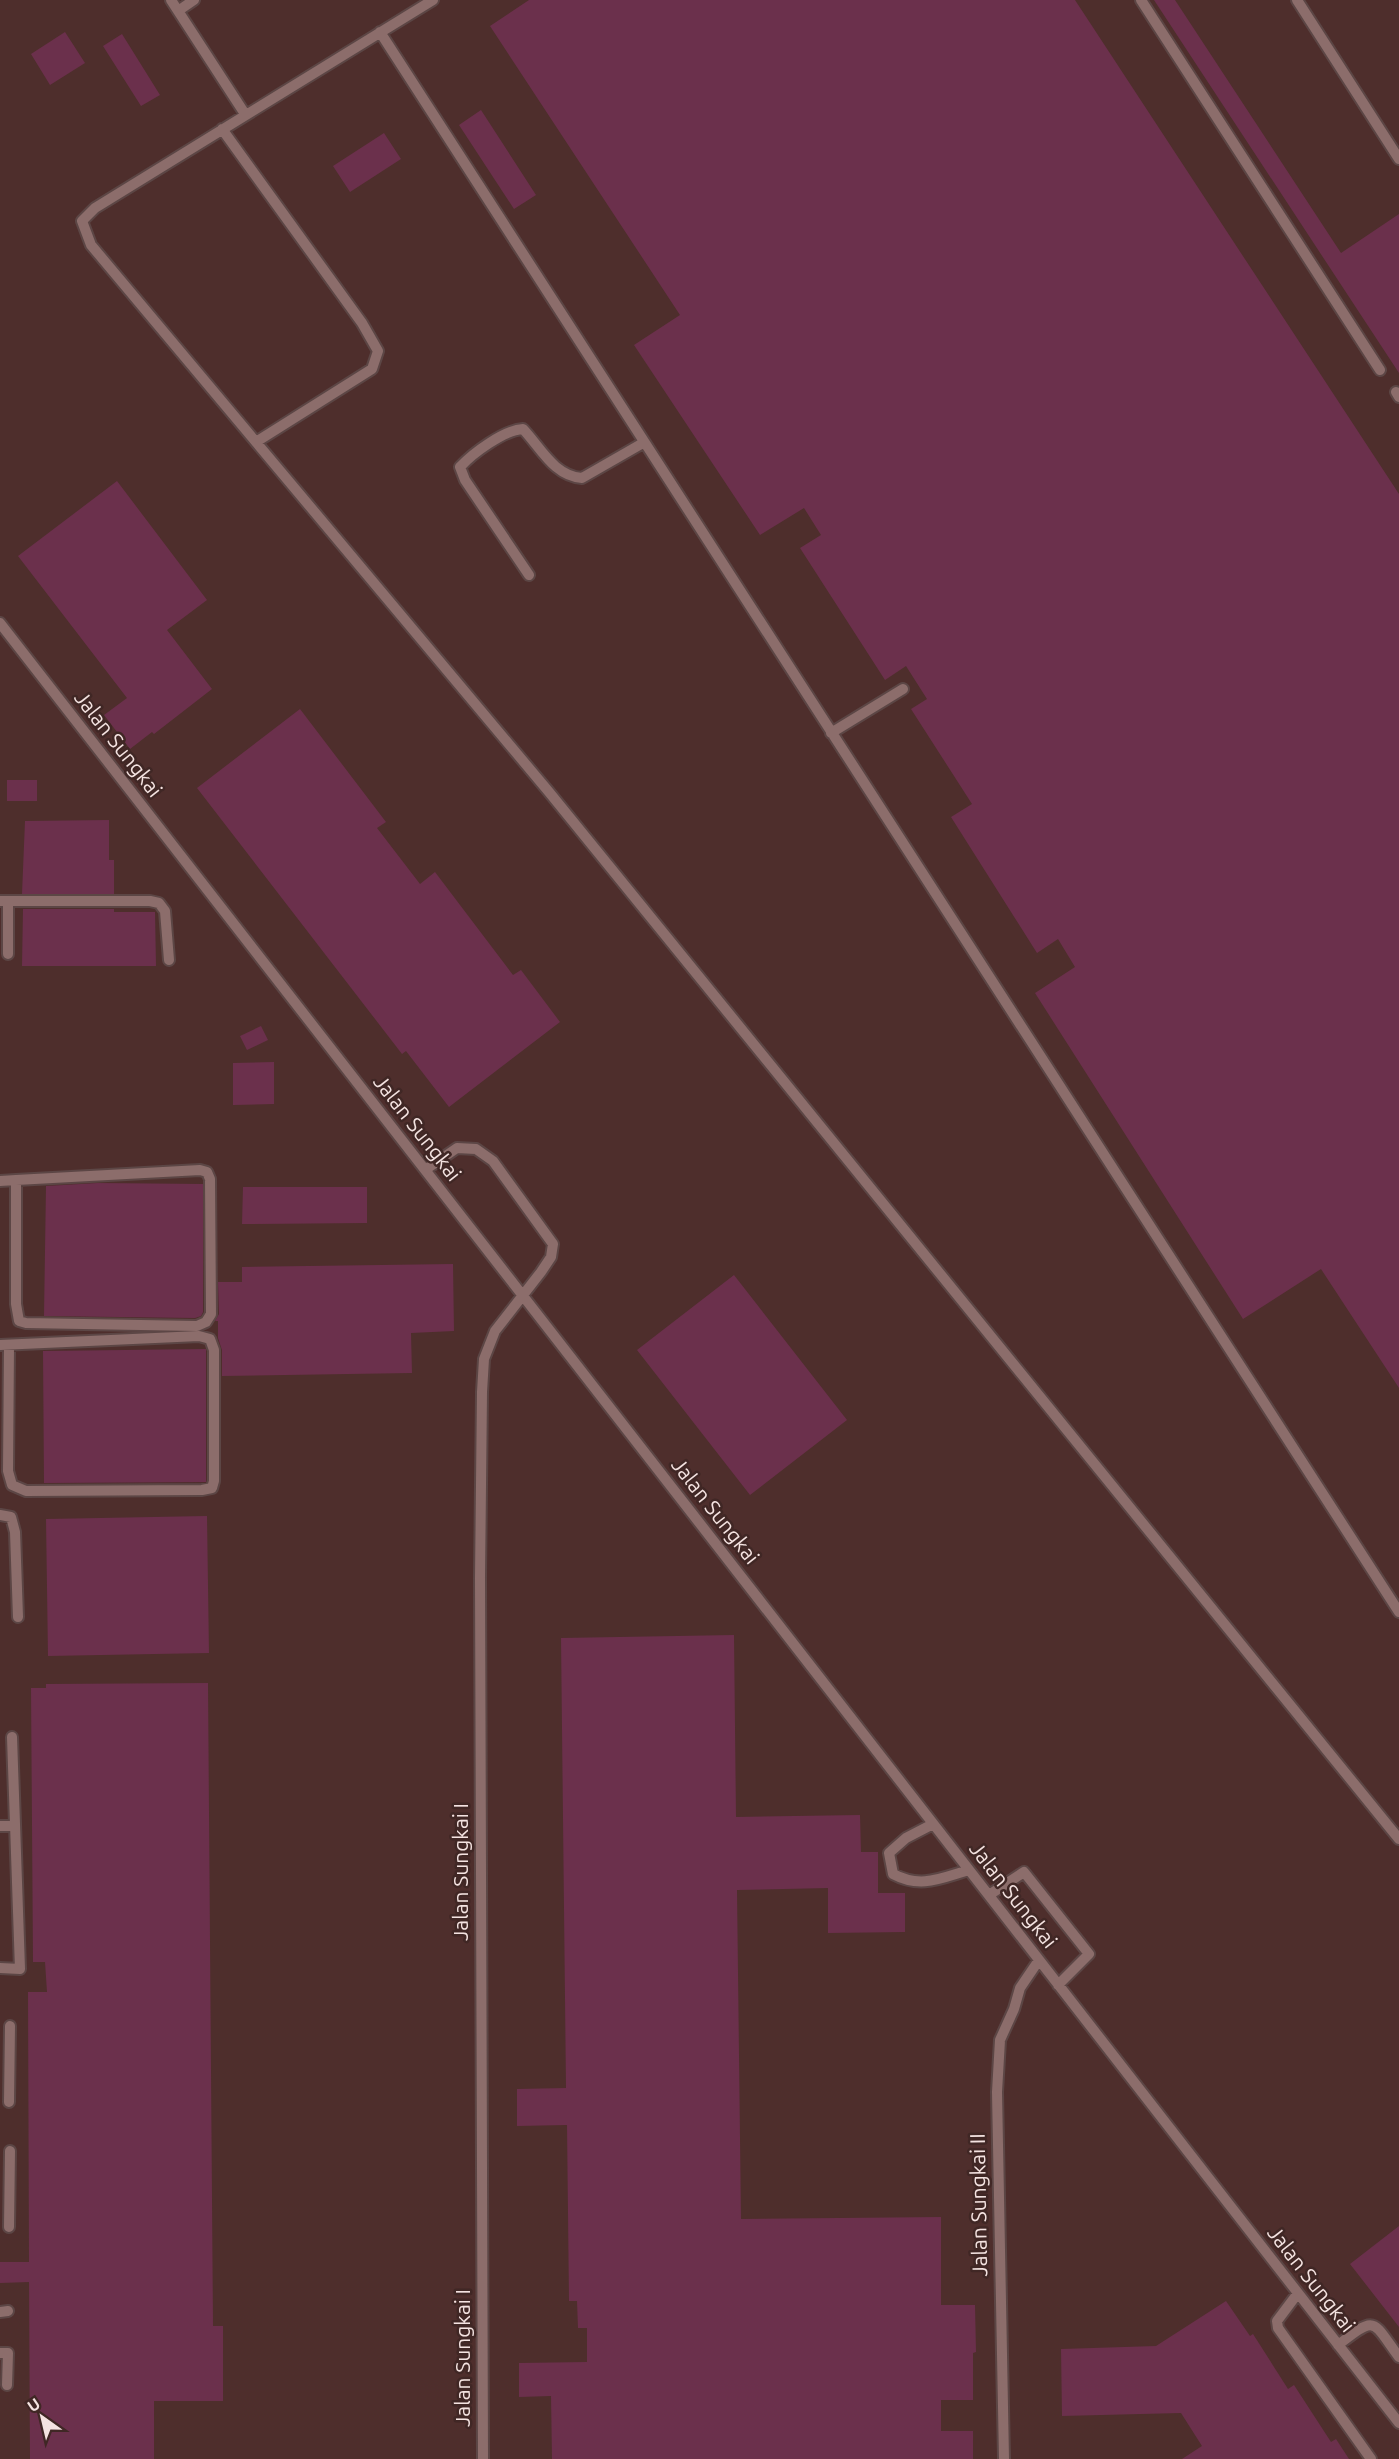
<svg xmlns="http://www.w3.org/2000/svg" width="1399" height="2459" viewBox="0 0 1399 2459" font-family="Ubuntu,sans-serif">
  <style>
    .built { fill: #4e2e2c }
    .building { fill: #6b304c }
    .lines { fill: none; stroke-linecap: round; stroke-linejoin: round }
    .service-casing { stroke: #5c4645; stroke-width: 14 }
    .service { stroke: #8c6d6b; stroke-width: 10 }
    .labels { text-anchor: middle; stroke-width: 5; stroke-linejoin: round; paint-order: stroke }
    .street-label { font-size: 21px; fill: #f4e3e1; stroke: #402725 }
  </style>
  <rect width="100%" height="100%" fill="#402725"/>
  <path class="built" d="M0,0H1399V2459H0Z"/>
  <path class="building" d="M529,0H1075L1399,494V1388L1321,1269L1243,1319L1035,993L1075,967L1058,939L1037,953L951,817L972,804L911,709L927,699L906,666L885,680L800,548L821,535L804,508L760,535L634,345L680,315L490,26Z
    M1154,0H1175L1341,253L1399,214V373Z
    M65,32L85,63L50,85L31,54Z
    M122,34L160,95L141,106L103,46Z
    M481,110L536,195L514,209L459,125Z
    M384,133L401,159L350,192L333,166Z
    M117,481L207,600L167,630L212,689L154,734L152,732L130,749L104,715L127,698L18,556Z
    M300,709L386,822L377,828L420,884L435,872L513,975L521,970L560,1022L449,1107L406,1051L402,1054L197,788Z
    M7,780H37V801H7Z
    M109,820V860H114V894H22L25,821Z
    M23,909H114V912H155L156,966H22Z
    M261,1026L268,1040L247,1050L240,1036Z
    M274,1062V1104L233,1105V1063Z
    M98,1183L203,1184V1312L201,1316L195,1318L44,1316L46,1186Z
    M243,1187H367V1223L242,1224Z
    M453,1264L454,1331L411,1333L412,1373L222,1376V1350L218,1338V1321H215L219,1314L218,1282H242V1267Z
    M734,1275L847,1420L750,1495L637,1350Z
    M206,1349V1482L44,1483L43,1351Z
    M207,1516L209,1653L48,1656L46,1519Z
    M734,1635L736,1817L860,1815L861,1852H878V1893H905V1932L828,1933V1888L737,1890L741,2219L941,2217V2305H975L976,2352L973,2353V2400H941V2431H973V2459H552L551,2396L519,2397V2363L587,2362V2328H578L577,2301H569L567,2125L517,2126V2089L566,2088L561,1638Z
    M208,1683L213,2326H223V2401H154V2459H30L29,2282L0,2283V2262H29L28,1992H47L45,1962H33L31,1688H46V1684Z
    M1399,2226V2327L1350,2264Z
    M1226,2301L1250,2336L1253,2334L1288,2389L1294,2385L1331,2442L1336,2439L1349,2459H1182L1202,2446L1181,2413L1062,2416L1061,2349L1156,2346Z"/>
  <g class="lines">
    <g class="service-casing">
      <path id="service" d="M171,0L245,114
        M433,0L95,208L82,221L91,245L549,792L1399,1839
        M1141,0L1380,370
        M1297,0L1399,159
        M178,11L194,0
        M380,32L1399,1612
        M222,129L362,323L378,351L372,369L256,442
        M1396,392L1399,397
        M529,575L465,480L460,467C473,453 504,430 523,429C541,448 554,476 582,478L643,443
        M0,623L1399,2423
        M831,733L903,689
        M0,901H150L159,903L165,911L169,960
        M8,901V954
        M425,1170L457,1148L476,1149L493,1161L553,1244L551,1257L541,1272L495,1331L484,1359L482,1392L480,1578L483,2459
        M0,1181L16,1180L200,1170L207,1172L210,1179L211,1314L206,1322L197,1326L26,1323L19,1321L16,1304V1180
        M0,1345L199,1336L210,1339L214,1350V1481L212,1488L202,1490L26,1491L12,1485L8,1471L9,1346
        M0,1515L11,1517L15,1532L18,1617
        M933,1824L906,1838L889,1853L893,1874C921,1889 941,1878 969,1870
        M0,1826H15
        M989,1895L1024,1872L1089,1954L1058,1985
        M0,1968L20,1969L12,1737
        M9,2102L10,2026
        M9,2227L10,2151
        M1298,2293L1277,2321L1278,2328L1371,2459
        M0,2312L8,2311
        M1338,2345C1377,2315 1371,2319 1399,2357
        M0,2353H8L7,2385
        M1004,2459L997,2092L1000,2040L1014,2009L1020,1988L1039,1960"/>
    </g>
    <use href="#service" class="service"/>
  </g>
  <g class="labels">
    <g class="street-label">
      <text transform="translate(118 744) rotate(52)" y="7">Jalan Sungkai</text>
      <text transform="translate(417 1128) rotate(52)" y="7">Jalan Sungkai</text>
      <text transform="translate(715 1511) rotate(52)" y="7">Jalan Sungkai</text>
      <text transform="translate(461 1872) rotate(-90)" y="7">Jalan Sungkai I</text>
      <text transform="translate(1013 1895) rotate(52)" y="7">Jalan Sungkai</text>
      <text transform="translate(979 2205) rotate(-91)" y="7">Jalan Sungkai II</text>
      <text transform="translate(1311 2279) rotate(52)" y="7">Jalan Sungkai</text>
      <text transform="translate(463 2358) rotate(-90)" y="7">Jalan Sungkai I</text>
    </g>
  </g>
  <g transform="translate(42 2417) rotate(326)" stroke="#402725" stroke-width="4.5" paint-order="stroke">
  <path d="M0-4.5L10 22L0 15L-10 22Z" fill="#f4e3e1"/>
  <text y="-9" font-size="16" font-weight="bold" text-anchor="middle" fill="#f4e3e1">U</text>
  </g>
</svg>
